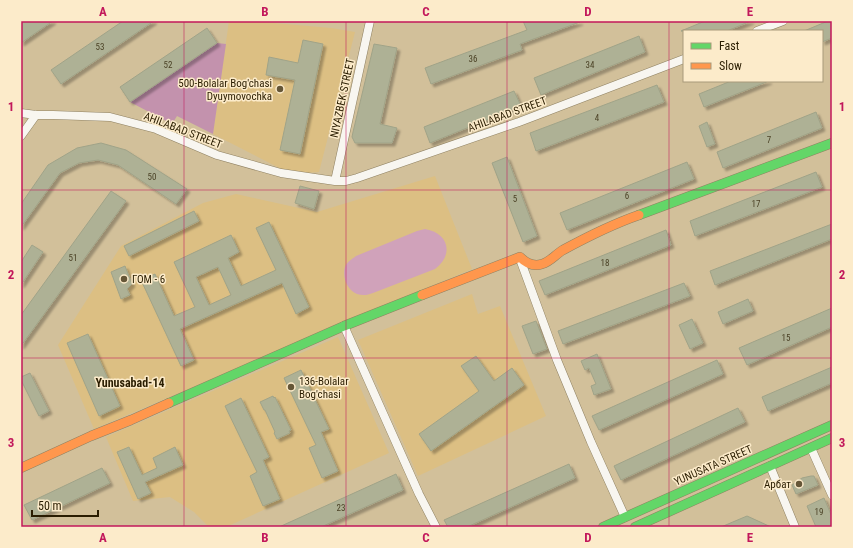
<svg xmlns="http://www.w3.org/2000/svg" width="853" height="548" viewBox="0 0 853 548" font-family="'Roboto Condensed',sans-serif">
  <style>
    .built { fill: #dcbf83 }
    .green { fill: #d0a2ba }
    .forest { fill: #c392ad }
    .building { fill: #aeb195; stroke: #a0a388; fill-rule: evenodd; filter: url(#shadow) }
    .lines { fill: none; stroke-linecap: round; stroke-linejoin: round }
    .street-casing { stroke: #8f8162; stroke-width: 9 }
    .fast-casing { stroke: #8f8162; stroke-width: 10 }
    .slow-casing { stroke: #8f8162; stroke-width: 10 }
    .street { stroke: #f8f6f0; stroke-width: 8 }
    .fast { stroke: #63d668; stroke-width: 9 }
    .slow { stroke: #ff974d; stroke-width: 9 }
    .grid { fill: none; stroke: #c2185b; stroke-width: 1; stroke-opacity: 0.55 }
    .poi-dot { fill: #655637; stroke: #fcebca; stroke-width: 1.5 }
    .labels { text-anchor: middle; stroke-width: 3; stroke-linejoin: round; paint-order: stroke }
    .number-label { font-size: 9px; fill: #4b4226 }
    .poi-label { font-size: 11px; fill: #2a1d01; stroke: #fcebca; text-anchor: end }
    .street-label { font-size: 11px; fill: #2a1d01; stroke: #fcebca }
    .neighbourhood-label { font-size: 12px; font-weight: bold; fill: #2a1d01; stroke: #fcebca }
    .neatline { fill: none; stroke: #c2185b; stroke-width: 1.5 }
    .grid-label { font-size: 13px; text-anchor: middle; font-weight: bold; fill: #c2185b }
  </style>
  <defs>
    <filter id="shadow"><feDropShadow dx="3" dy="3" stdDeviation="1" flood-color="#0004"/></filter>
  </defs>
  <rect width="100%" height="100%" fill="#d2c09a"/>
  <path class="built" d="M229,21H251L331,28L355,32L319,172L291,174L213,134Z
    M435,176L472,269L94,429L58,345L121,246L203,203L236,194L317,212Z
    M472,294L478,314L500,306L546,416L418,476L358,340Z
    M338,337L389,453L226,527H209L194,512L170,497L133,501L106,437Z"/>
  <path class="green" d="M425,229C449,233 454,255 435,269L373,293C368,295 363,296 357,294C347,290 342,277 345,267C347,262 352,259 356,256L417,231Z"/>
  <path class="forest" d="M217,43L226,44L213,134L177,116L172,124L130,102Z"/>
  <path class="building" d="M21,21H53L21,43Z
    M123,21H154L61,84L51,70Z
    M523,21L580,22L520,44L522,50L431,84L425,68L527,30Z
    M705,21H751L727,31H681Z
    M828,21H832V38L822,42V31H804Z
    M207,28L217,43L130,102L120,87Z
    M639,36L645,52L541,95L534,78Z
    M303,40L323,44L300,154L280,150L295,80L266,75L269,57L298,63Z
    M374,44L397,48L380,124L397,128L392,143H355L352,137L353,132Z
    M731,81H769L704,107L699,94Z
    M657,85L664,102L536,151L530,133Z
    M514,91L521,106L430,143L424,127Z
    M816,112L822,128L723,168L717,152Z
    M707,122L715,144L707,147L699,126Z
    M101,143L126,150L187,189L176,204L118,165L98,160L79,163L60,173L21,227V204L48,165L77,148Z
    M507,157L537,236L523,242L492,163Z
    M687,162L694,179L567,230L560,213Z
    M816,172L822,187L695,236L690,221Z
    M300,186L319,191L314,209L295,203Z
    M111,191L126,201L21,346V315Z
    M194,211L199,221L129,256L124,246Z
    M269,222L309,307L296,314L282,283L180,329L194,360L181,366L141,280L155,274L174,316L195,307L174,262L231,235L239,252L228,258L241,286L276,270L256,228ZM218,267L231,295L209,305L196,277Z
    M832,224V239L715,285L710,271Z
    M666,230L671,245L545,295L539,281Z
    M32,245L43,252L21,285V262Z
    M125,266L132,284L127,289L130,295L121,299L111,272Z
    M684,283L690,296L563,344L558,331Z
    M748,299L753,311L723,324L718,312Z
    M832,308V327L747,365L739,348Z
    M692,319L703,343L690,349L679,325Z
    M536,321L547,349L533,354L522,326Z
    M88,334L120,406L99,416L67,343Z
    M597,354L611,389L594,395L591,386L596,384L589,368L585,370L581,361Z
    M476,356L494,381L512,368L524,385L431,451L419,434L479,391L461,366Z
    M717,360L723,374L599,430L592,416Z
    M832,367V383L768,411L762,397Z
    M301,370L329,429L321,432L338,471L322,478L309,448L316,445L284,378Z
    M30,373L49,411L39,416L21,380V377Z
    M273,396L274,398L275,397L291,430L289,431L290,433L277,439L274,433L275,432L265,410H264L260,402Z
    M241,398L269,457L263,460L280,499L263,506L250,476L257,472L225,406Z
    M738,408L745,422L621,480L614,466Z
    M129,447L142,475L157,468L153,458L175,447L183,465L145,482L151,493L138,499L117,452Z
    M569,464L575,478L467,527H448L444,520Z
    M102,468L110,483L32,520L24,505Z
    M396,474L403,490L321,527H279Z
    M811,476H814L818,485L796,494L792,485L802,478Z
    M824,498L832,517V527H816L807,506Z
    M747,516L771,527H721Z"/>
  <g class="lines">
    <g class="street-casing">
      <path id="street" d="M757,31L783,21
        M21,113L36,115H53L110,117L156,129L217,155L281,173L335,181H346L357,178L519,122L684,59
        M21,136L36,115
        M335,181L370,21
        M520,259L557,360L591,442L625,517
        M344,326L419,494L436,527
        M811,448L832,495
        M770,466L795,527"/>
    </g>
    <g class="fast-casing">
      <path id="fast" d="M639,215L832,143
        M169,403L344,326L422,295
        M603,527L832,425
        M635,527L832,438"/>
    </g>
    <g class="slow-casing">
      <path id="slow" d="M422,295L520,257C526,263 533,267 542,264C550,262 556,254 563,250C587,237 613,224 639,215
        M21,468L91,436L131,420L169,403"/>
    </g>
    <use href="#street" class="street"/>
    <use href="#fast" class="fast"/>
    <use href="#slow" class="slow"/>
  </g>
  <path class="grid" d="M184,21V527M346,21V527M507,21V527M669,21V527M21,190H832M21,358H832"/>
  <g class="poi-dot">
    <circle cx="280" cy="89" r="4"/>
    <circle cx="124" cy="279" r="4"/>
    <circle cx="291" cy="387" r="4"/>
    <circle cx="799" cy="484" r="4"/>
  </g>
  <g class="labels">
    <g class="number-label">
      <text x="100" y="50">53</text>
      <text x="473" y="62">36</text>
      <text x="168" y="68">52</text>
      <text x="590" y="68">34</text>
      <text x="597" y="121">4</text>
      <text x="769" y="143">7</text>
      <text x="152" y="180">50</text>
      <text x="627" y="199">6</text>
      <text x="515" y="202">5</text>
      <text x="756" y="207">17</text>
      <text x="73" y="261">51</text>
      <text x="605" y="266">18</text>
      <text x="786" y="341">15</text>
      <text x="341" y="511">23</text>
      <text x="819" y="515">19</text>
    </g>
    <g class="poi-label">
      <text x="272" y="87">500-Bolalar Bog'chasi<tspan x="272" dy="13">Dyuymovochka</tspan></text>
      <text x="132" y="283" text-anchor="start">ГОМ - 6</text>
      <text x="299" y="385" text-anchor="start">136-Bolalar<tspan x="299" dy="13">Bog'chasi</tspan></text>
      <text x="791" y="488">Арбат</text>
    </g>
    <g class="street-label">
      <text transform="translate(342 98) rotate(-78)" y="4">NIYAZBEK STREET</text>
      <text transform="translate(507 114) rotate(-20)" y="4">AHILABAD STREET</text>
      <text transform="translate(183 130) rotate(21)" y="4">AHILABAD STREET</text>
      <text transform="translate(713 465) rotate(-24)" y="4">YUNUSATA STREET</text>
    </g>
    <g class="neighbourhood-label">
      <text x="130" y="387">Yunusabad-14</text>
    </g>
  </g>
  <rect width="853" height="548" fill="none" stroke="#fcebca" stroke-width="44"/>
  <rect x="683" y="30" width="140" height="52" fill="#fcebca" stroke="#a8997a"/>
  <rect x="691" y="43" width="20" height="6" fill="#63d668" stroke="#a8997a"/>
  <text x="719" y="50" font-size="12" fill="#2a1d01">Fast</text>
  <rect x="691" y="63" width="20" height="6" fill="#ff974d" stroke="#a8997a"/>
  <text x="719" y="70" font-size="12" fill="#2a1d01">Slow</text>
  <path d="M32 510v6h66v-6" fill="none" stroke="#2a1d01" stroke-width="2"/>
  <text x="38" y="510" font-size="12" fill="#2a1d01" stroke="#fcebca" stroke-width="3" paint-order="stroke">50 m</text>
  <rect x="22" y="22" width="809" height="504" class="neatline"/>
  <g class="grid-label">
    <text x="103" y="16">A</text>
    <text x="265" y="16">B</text>
    <text x="426" y="16">C</text>
    <text x="588" y="16">D</text>
    <text x="750" y="16">E</text>
    <text x="11" y="111">1</text>
    <text x="842" y="111">1</text>
    <text x="11" y="279">2</text>
    <text x="842" y="279">2</text>
    <text x="11" y="447">3</text>
    <text x="842" y="447">3</text>
    <text x="103" y="542">A</text>
    <text x="265" y="542">B</text>
    <text x="426" y="542">C</text>
    <text x="588" y="542">D</text>
    <text x="750" y="542">E</text>
  </g>
</svg>
